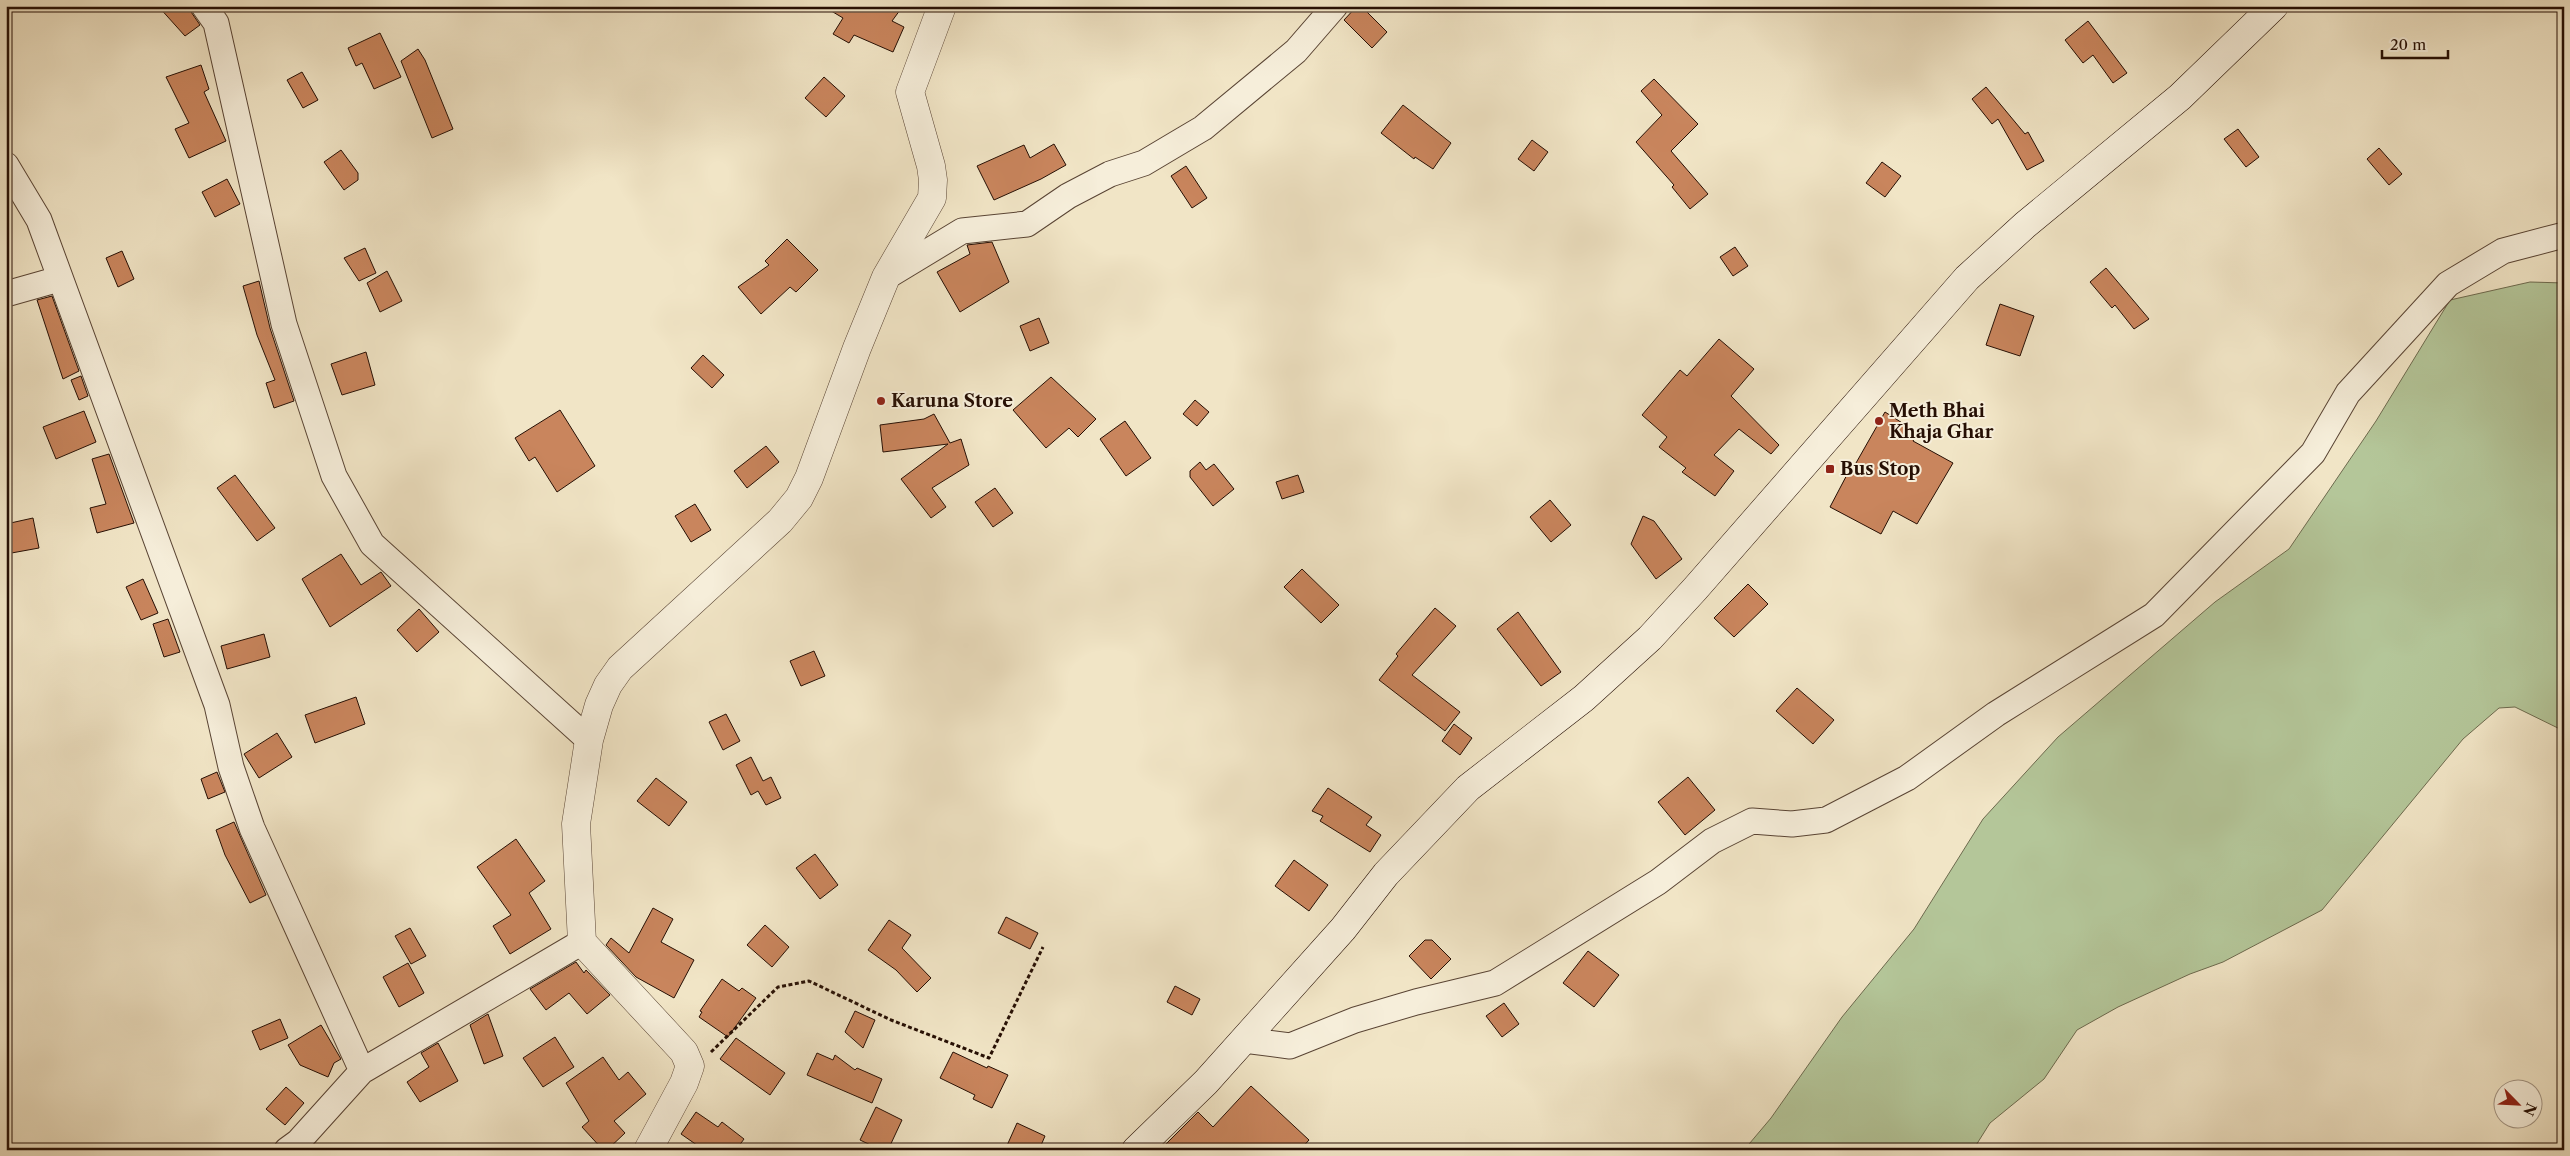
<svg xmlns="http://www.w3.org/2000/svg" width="2570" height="1156" viewBox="0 0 2570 1156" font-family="'Libre Caslon Text',serif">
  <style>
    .green { fill: #b4c699; stroke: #6d6a4e }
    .building { fill: #c9855d; stroke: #260f04 }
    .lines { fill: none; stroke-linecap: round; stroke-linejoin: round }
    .minor-casing { stroke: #594434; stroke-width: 27 }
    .tertiary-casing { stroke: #594434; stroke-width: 29 }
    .secondary-casing { stroke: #260f04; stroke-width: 29 }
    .path { stroke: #260f04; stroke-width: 3; stroke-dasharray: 4 2.5; stroke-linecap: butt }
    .minor { stroke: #f6eeda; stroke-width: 25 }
    .tertiary { stroke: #f6eeda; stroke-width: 28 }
    .secondary { stroke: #f6eeda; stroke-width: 28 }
    .poi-dot { fill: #8f2418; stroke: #f6eeda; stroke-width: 2 }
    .labels { text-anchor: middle; stroke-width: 4; stroke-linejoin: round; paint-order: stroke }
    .poi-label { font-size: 18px; font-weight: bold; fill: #260f04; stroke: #f6eeda; text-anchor: start }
  </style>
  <rect width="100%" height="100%" fill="#f1e5c6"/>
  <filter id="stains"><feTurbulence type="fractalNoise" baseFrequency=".004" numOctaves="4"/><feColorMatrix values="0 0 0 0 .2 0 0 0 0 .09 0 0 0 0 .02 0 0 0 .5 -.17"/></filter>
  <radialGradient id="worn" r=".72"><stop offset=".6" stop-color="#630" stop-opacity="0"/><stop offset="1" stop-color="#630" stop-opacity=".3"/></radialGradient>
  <path class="green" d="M2530,282L2564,283V731L2515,707L2499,708L2463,739L2322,910L2223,962L2190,974L2118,1007L2077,1030L2044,1079L1990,1123L1973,1150H1744L1771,1118L1842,1017L1914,929L1983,819L2058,737L2215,602L2289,549L2376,421L2450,300Z"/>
  <path class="building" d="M158,6H187L200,25L185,36Z
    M823,6H903L892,21L904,27L893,52L854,35L849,43L833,34L843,18Z
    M1357,6H1361L1387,32L1372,48L1344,20Z
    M2088,21L2127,73L2113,83L2093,55L2083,63L2065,40Z
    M380,33L401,77L374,89L362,63L356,66L348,48Z
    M418,49L425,60L453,129L432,138L401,61Z
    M201,65L209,89L204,92L226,141L189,158L175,129L189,123L166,77Z
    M302,72L318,100L303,108L287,80Z
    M824,77L845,96L826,117L805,98Z
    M1654,79L1698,124L1671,151L1708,194L1690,209L1672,187L1674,185L1636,142L1662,115L1641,91Z
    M1986,87L2025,134L2028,132L2044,161L2027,170L1998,119L1992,124L1972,99Z
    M1403,105L1451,143L1433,169L1415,157L1414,159L1381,133Z
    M2238,129L2259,157L2246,167L2224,139Z
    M1532,140L1548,152L1534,171L1518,159Z
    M1054,144L1066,165L1041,179L994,200L977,166L1024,145L1030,158Z
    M2379,148L2402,174L2389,185L2367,159Z
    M341,150L358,173V180L344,190L324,162Z
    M1882,162L1901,176L1885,197L1866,183Z
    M1186,166L1207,198L1192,208L1171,176Z
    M227,179L240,204L215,217L202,192Z
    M787,239L818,270L796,292L790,287L761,314L738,287L769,265L765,261Z
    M992,242L1009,282L960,312L937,272L970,254L967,245Z
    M1735,247L1748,266L1733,276L1720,257Z
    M365,248L376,273L359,281L344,258Z
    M122,251L134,279L118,287L106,258Z
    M2106,268L2149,319L2134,329L2115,305L2112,308L2090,282Z
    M387,271L402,301L380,312L367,283Z
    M259,281L270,328L294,401L274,408L266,383L275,380L257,335L243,286Z
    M52,296L79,371L63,379L37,300Z
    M2000,304L2034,316L2020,356L1986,345Z
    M1039,318L1049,343L1030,351L1020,326Z
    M1719,339L1754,369L1731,396L1779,445L1771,454L1739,429L1714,455L1734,471L1715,496L1682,472L1686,468L1659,447L1667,437L1642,415L1680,370L1687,376Z
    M366,352L375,385L342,395L331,364Z
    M703,355L724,375L712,388L691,368Z
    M81,376L88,396L79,400L71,380Z
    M1051,377L1096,419L1078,437L1069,428L1046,448L1013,410Z
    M1195,400L1209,412L1197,426L1183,414Z
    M560,410L595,466L557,492L535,457L529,461L515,438Z
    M84,411L96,442L56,459L43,427Z
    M1885,412L1918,433L1913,441L1953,463L1917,524L1893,511L1881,534L1830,507L1850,469L1852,470Z
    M934,414L950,443L961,439L969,465L932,488L946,507L931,518L901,479L948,444L883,452L880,425L924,419Z
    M1125,421L1151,458L1126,476L1100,439Z
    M766,446L779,462L747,488L734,471Z
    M109,454L134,523L97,533L90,508L106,504L92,459Z
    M1200,462L1206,470L1214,464L1234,489L1213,506L1190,477V471Z
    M235,475L275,528L257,541L217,488Z
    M1298,475L1304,492L1282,499L1276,482Z
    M995,488L1013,513L993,527L975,502Z
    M1550,500L1571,525L1551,542L1530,517Z
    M695,504L711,530L691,542L675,516Z
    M1643,516L1654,521L1682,559L1656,579L1631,544Z
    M33,518L39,548L6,554V524Z
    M341,554L361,585L381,572L391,586L330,627L302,579Z
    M1302,569L1339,605L1321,623L1284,587Z
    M143,579L158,613L141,620L126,587Z
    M1748,584L1768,604L1734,637L1714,618Z
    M1435,608L1456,626L1412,675L1460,712L1445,731L1379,680L1398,656L1396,654Z
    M419,609L439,632L417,652L397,630Z
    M1518,612L1561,672L1541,686L1497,629Z
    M168,619L180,652L164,657L153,624Z
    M264,634L270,657L227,669L221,646Z
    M814,651L825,676L801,686L790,661Z
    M1797,688L1834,720L1813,744L1776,711Z
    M356,697L365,724L315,743L305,715Z
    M726,714L740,741L723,750L709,722Z
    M1454,724L1472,738L1460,755L1442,741Z
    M277,733L292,757L259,778L244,754Z
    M751,757L763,781L771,777L781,798L766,805L758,791L751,795L736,765Z
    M217,772L225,792L208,799L201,779Z
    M1688,777L1715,810L1685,835L1658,802Z
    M656,778L687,802L669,826L637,801Z
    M1328,788L1372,817L1366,825L1381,835L1370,852L1320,821L1323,816L1312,811Z
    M234,822L266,895L250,903L225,855L216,830Z
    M516,839L545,881L529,893L551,929L510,954L493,926L511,915L477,867Z
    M815,854L838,885L820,899L796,868Z
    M1294,860L1328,885L1309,911L1275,886Z
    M653,908L673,919L661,942L694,960L674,998L636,977L606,945L611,938L629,953Z
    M1006,917L1038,933L1030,949L998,933Z
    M889,920L911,935L902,948L931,978L917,992L896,970L868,950Z
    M765,925L789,947L772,967L747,945Z
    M410,928L426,956L411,964L395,936Z
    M1425,940H1432L1451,959L1431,979L1409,956Z
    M1588,951L1619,975L1594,1007L1563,983Z
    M576,962L584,973L586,970L610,995L587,1014L569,993L546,1010L530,989Z
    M408,963L424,993L399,1007L383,977Z
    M722,979L739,991L742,988L756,998L728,1037L699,1017L702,1012L700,1011Z
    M1175,986L1200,999L1192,1015L1167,1002Z
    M1504,1003L1519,1024L1502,1037L1486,1016Z
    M855,1011L875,1020L863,1048L845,1032Z
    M488,1014L503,1056L484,1064L470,1025Z
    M280,1019L288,1038L260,1050L252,1031Z
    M321,1025L341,1059L334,1063L328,1077L300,1065L288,1045Z
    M555,1037L574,1067L543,1087L523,1058Z
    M736,1038L785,1073L770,1095L720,1059Z
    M438,1043L458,1081L420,1102L407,1082L429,1067L421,1053Z
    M953,1052L987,1068L988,1066L1008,1075L992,1108L973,1099L975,1095L940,1078Z
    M817,1053L833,1060L835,1055L855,1070L857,1068L882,1079L872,1103L807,1075Z
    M603,1057L619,1080L628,1072L646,1094L614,1121L625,1133L607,1150H603L582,1127L589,1121L566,1083Z
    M1251,1086L1309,1140L1300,1150H1160L1198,1112L1213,1127Z
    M286,1087L304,1103L285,1125L266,1109Z
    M876,1107L902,1120L888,1150H881L860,1140Z
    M696,1112L718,1127L722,1122L744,1139L736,1150H704L681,1134Z
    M1017,1123L1045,1136L1039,1150H1005Z"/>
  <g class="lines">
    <g class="minor-casing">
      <path id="minor" d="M204,6L216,23L284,324L334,476L372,544L589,740
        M6,165L39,220L217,705L231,767L252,828L362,1071L582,942
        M886,277L962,231L1027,224L1068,196L1110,174L1144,163L1181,141L1203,128L1296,51L1335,6
        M6,294L59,279
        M1244,1040L1290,1046L1355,1020L1416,1002L1495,983L1658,882L1712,841L1752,821L1792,824L1826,820L1907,778L1996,714L2154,615L2313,453L2348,393L2448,284L2503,251L2564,235
        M287,1150L298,1142L362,1071"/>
    </g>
    <g class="tertiary-casing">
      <path id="tertiary" d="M648,1150L684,1083L690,1066L684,1052L582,942L576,824L589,740L599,705L608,685L620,668L780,521L799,498L809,478L857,348L886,277L932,198L933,180L931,166L910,92L942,6"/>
    </g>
    <g class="secondary-casing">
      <path id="secondary" d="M1136,1150L1206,1082L1343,929L1386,874L1468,788L1584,698L1650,638L1695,589L1967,278L2025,225L2180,97L2274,6"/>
    </g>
    <path class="path" d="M711,1052L778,987L809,981L891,1020L989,1058L1043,947"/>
    <use href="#minor" class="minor"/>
    <use href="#tertiary" class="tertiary"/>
    <use href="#secondary" class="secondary"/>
  </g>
  <g class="poi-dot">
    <circle cx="881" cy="401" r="5"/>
    <circle cx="1879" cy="421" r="5"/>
    <rect x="1825" y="464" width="10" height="10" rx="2.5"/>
  </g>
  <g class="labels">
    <g class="poi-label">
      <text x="891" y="407">Karuna Store</text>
      <text x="1889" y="417">Meth Bhai<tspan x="1889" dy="21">Khaja Ghar</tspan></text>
      <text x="1840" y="475">Bus Stop</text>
    </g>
  </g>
  <rect width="2570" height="1156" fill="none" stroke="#f1e5c6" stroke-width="25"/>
  <rect x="8" y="8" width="2555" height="1141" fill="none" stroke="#260f04" stroke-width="2.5"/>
  <rect x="12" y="12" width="2545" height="1131" fill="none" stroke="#260f04"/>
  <g transform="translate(2518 1104) rotate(114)"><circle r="24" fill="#f6eeda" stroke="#a39584"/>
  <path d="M0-4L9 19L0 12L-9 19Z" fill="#8f2418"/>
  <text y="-8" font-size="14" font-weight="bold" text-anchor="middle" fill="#260f04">N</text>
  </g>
  <path d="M2382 50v8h66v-8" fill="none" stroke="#260f04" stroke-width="2.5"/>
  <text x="2390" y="50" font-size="15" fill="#260f04" stroke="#f6eeda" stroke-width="4" paint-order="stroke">20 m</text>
  <rect width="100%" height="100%" filter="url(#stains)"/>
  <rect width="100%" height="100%" fill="url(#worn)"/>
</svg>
